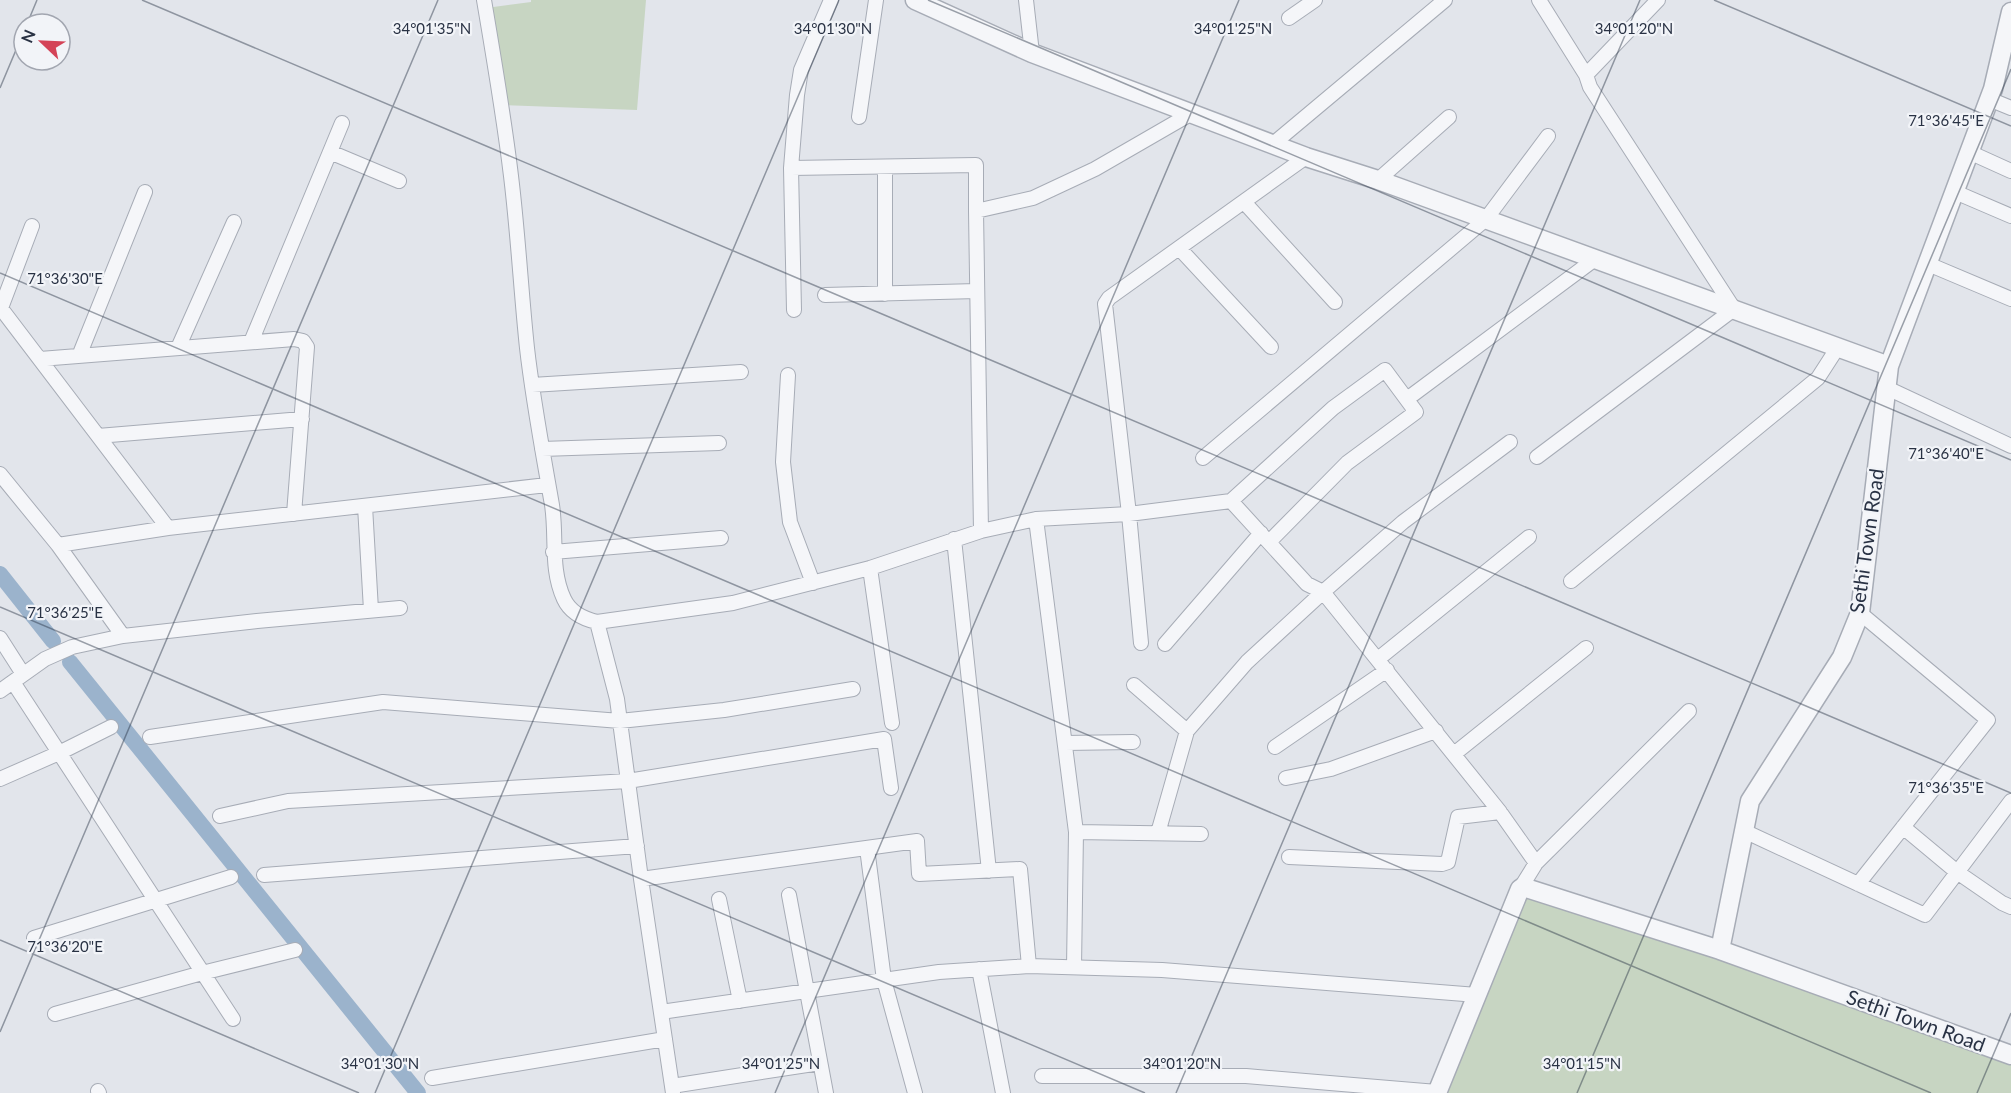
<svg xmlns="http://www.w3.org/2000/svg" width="2011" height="1093" viewBox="0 0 2011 1093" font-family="Lato,sans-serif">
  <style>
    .green { fill: #c7d5c2 }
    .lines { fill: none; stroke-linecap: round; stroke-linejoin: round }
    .canal { stroke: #9bb3cc; stroke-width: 16 }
    .minor-casing { stroke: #a7acb6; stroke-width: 16 }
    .tertiary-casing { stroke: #a7acb6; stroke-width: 21 }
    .minor { stroke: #f5f6f9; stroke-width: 14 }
    .tertiary { stroke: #f5f6f9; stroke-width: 18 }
    .ticks { fill: none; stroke: #293244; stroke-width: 1.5; stroke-opacity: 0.45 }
    .labels { text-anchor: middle; stroke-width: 4.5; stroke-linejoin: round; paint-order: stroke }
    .street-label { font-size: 20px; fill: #293244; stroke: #f2f4f8 }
    .ticks-label { font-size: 15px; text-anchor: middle; fill: #293244; stroke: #f2f4f8; stroke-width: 4.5; stroke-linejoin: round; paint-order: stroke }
  </style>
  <rect width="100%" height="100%" fill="#e2e5eb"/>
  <path class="green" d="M531,0H646L637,110L503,105L486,8L531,2Z
    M1520,889L2011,1045V1093H1441Z"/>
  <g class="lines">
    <path class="canal" d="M0,574L53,641
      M70,662L418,1093"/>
    <g class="minor-casing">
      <path id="minor" d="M484,0C494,59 504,117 511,176C518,233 521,291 527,348C533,401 543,453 552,505C557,537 550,569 564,599C570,612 584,619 597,622L617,699L641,879L673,1093
        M1026,0L1032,53
        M1539,0L1586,75
        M1289,18L1315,0
        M1989,99L2011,108
        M859,117L876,0
        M1273,144L1445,0
        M330,152L399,181
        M1969,152L2011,171
        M885,167V294
        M791,168L976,165V211
        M1378,180L1449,117
        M1955,192L2011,216
        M1244,202L1335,302
        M1179,248L1271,347
        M1928,264L2011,299
        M825,295L977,291
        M0,307L168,528
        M1,308L32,226
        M794,310L791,168L797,95L801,70L831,0
        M251,342L342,123
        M178,348L234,222
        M79,356L145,192
        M40,359L294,339L303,341L307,347L294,514
        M788,375L783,462L790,522L813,583
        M532,385L741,372
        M1887,388L2011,446
        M1407,399L1595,259
        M98,436L302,419
        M542,449L719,443
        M1537,457L1734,309L1590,87L1586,75L1658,0
        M1203,458L1486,219L1548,136
        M0,474L58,545L123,636
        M1231,501L1307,584L1323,592L1500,812L1536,863L1520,889
        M365,506L371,610
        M1036,519L1076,832L1074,967
        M981,531L976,211L1033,198L1095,169L1192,113
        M954,539L989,871
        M58,545L168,528L547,485
        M553,552L721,538
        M870,568L892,723
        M1571,581L1818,378L1838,347
        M597,622L733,603L870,568L981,531L1036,519L1129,514L1231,501L1333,408L1385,370L1416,412L1347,463L1269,542
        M0,638L23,674
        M1141,643L1129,514L1105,304L1109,298L1306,157
        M1165,644L1261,533
        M1378,659L1529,537
        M13,682L233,1019
        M1134,685L1187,731
        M0,691L45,659L72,647L123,636L257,621L400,608
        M150,737L383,702L620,721L724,710L853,689
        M1065,743L1133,742
        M1275,747L1387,670
        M1454,754L1586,648
        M1286,778L1331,769L1436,731
        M0,779L59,753L111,727
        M220,816L288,801L628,781L884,739L891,788
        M1903,827L1957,872L2002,903L2011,907
        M1744,831L1925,915L2011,801
        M1076,832L1201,834
        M1158,833L1187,731L1247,662L1323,592L1403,522L1510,442
        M867,848L884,980L915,1093
        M1289,857L1442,864L1448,862L1458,817L1500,812
        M1536,863L1689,711
        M264,875L637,846
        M641,879L917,841L919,874L1020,869L1029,966
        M1858,884L1988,720L1860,613
        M789,895L826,1093
        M719,899L740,1001
        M34,938L231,877
        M979,969L1003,1093
        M661,1012L939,972L1029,966L1162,970L1477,995
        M55,1014L202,973L295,950
        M1042,1076H1246L1437,1092
        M432,1078L665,1039
        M672,1086L820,1063
        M98,1091L99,1093"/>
    </g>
    <g class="tertiary-casing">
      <path id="tertiary" d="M915,0L1032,53L1306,157L1378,180L1889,366
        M1720,950L1750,801L1842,657L1860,613L1889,366L1993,89L2011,12
        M1437,1093L1520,889L1523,887L1720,950L2011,1055"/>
    </g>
    <use href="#minor" class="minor"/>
    <use href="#tertiary" class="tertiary"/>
  </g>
  <path class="ticks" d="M142,0L2011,793M928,0L2011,460M1714,0L2011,126M27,24L37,0M0,88L24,31M0,273L1931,1093M0,607L1145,1093M0,940L359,1093M0,1032L438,0M375,1093L839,0M775,1093L1239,0M1176,1093L1640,0M1577,1093L2011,69M1977,1093L2011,1013"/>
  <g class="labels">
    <g class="street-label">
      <text transform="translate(1867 541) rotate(-82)" y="7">Sethi Town Road</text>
      <text transform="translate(1916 1021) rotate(20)" y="7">Sethi Town Road</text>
    </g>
  </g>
  <g class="ticks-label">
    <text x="432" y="34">34°01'35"N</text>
    <text x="1233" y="34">34°01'25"N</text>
    <text x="833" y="34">34°01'30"N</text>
    <text x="1634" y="34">34°01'20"N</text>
    <text x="1946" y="126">71°36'45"E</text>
    <text x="65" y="284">71°36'30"E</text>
    <text x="1946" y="459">71°36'40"E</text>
    <text x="65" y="618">71°36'25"E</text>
    <text x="1946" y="793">71°36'35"E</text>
    <text x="65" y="952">71°36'20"E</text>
    <text x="380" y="1069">34°01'30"N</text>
    <text x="781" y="1069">34°01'25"N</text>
    <text x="1182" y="1069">34°01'20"N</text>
    <text x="1582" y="1069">34°01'15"N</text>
  </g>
  <g transform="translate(42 42) rotate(293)"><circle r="28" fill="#f2f4f8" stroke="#a2a6b0" stroke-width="1.5"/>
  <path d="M0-4.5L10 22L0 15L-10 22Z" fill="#d44357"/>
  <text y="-9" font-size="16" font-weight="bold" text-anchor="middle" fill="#293244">N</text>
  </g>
</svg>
